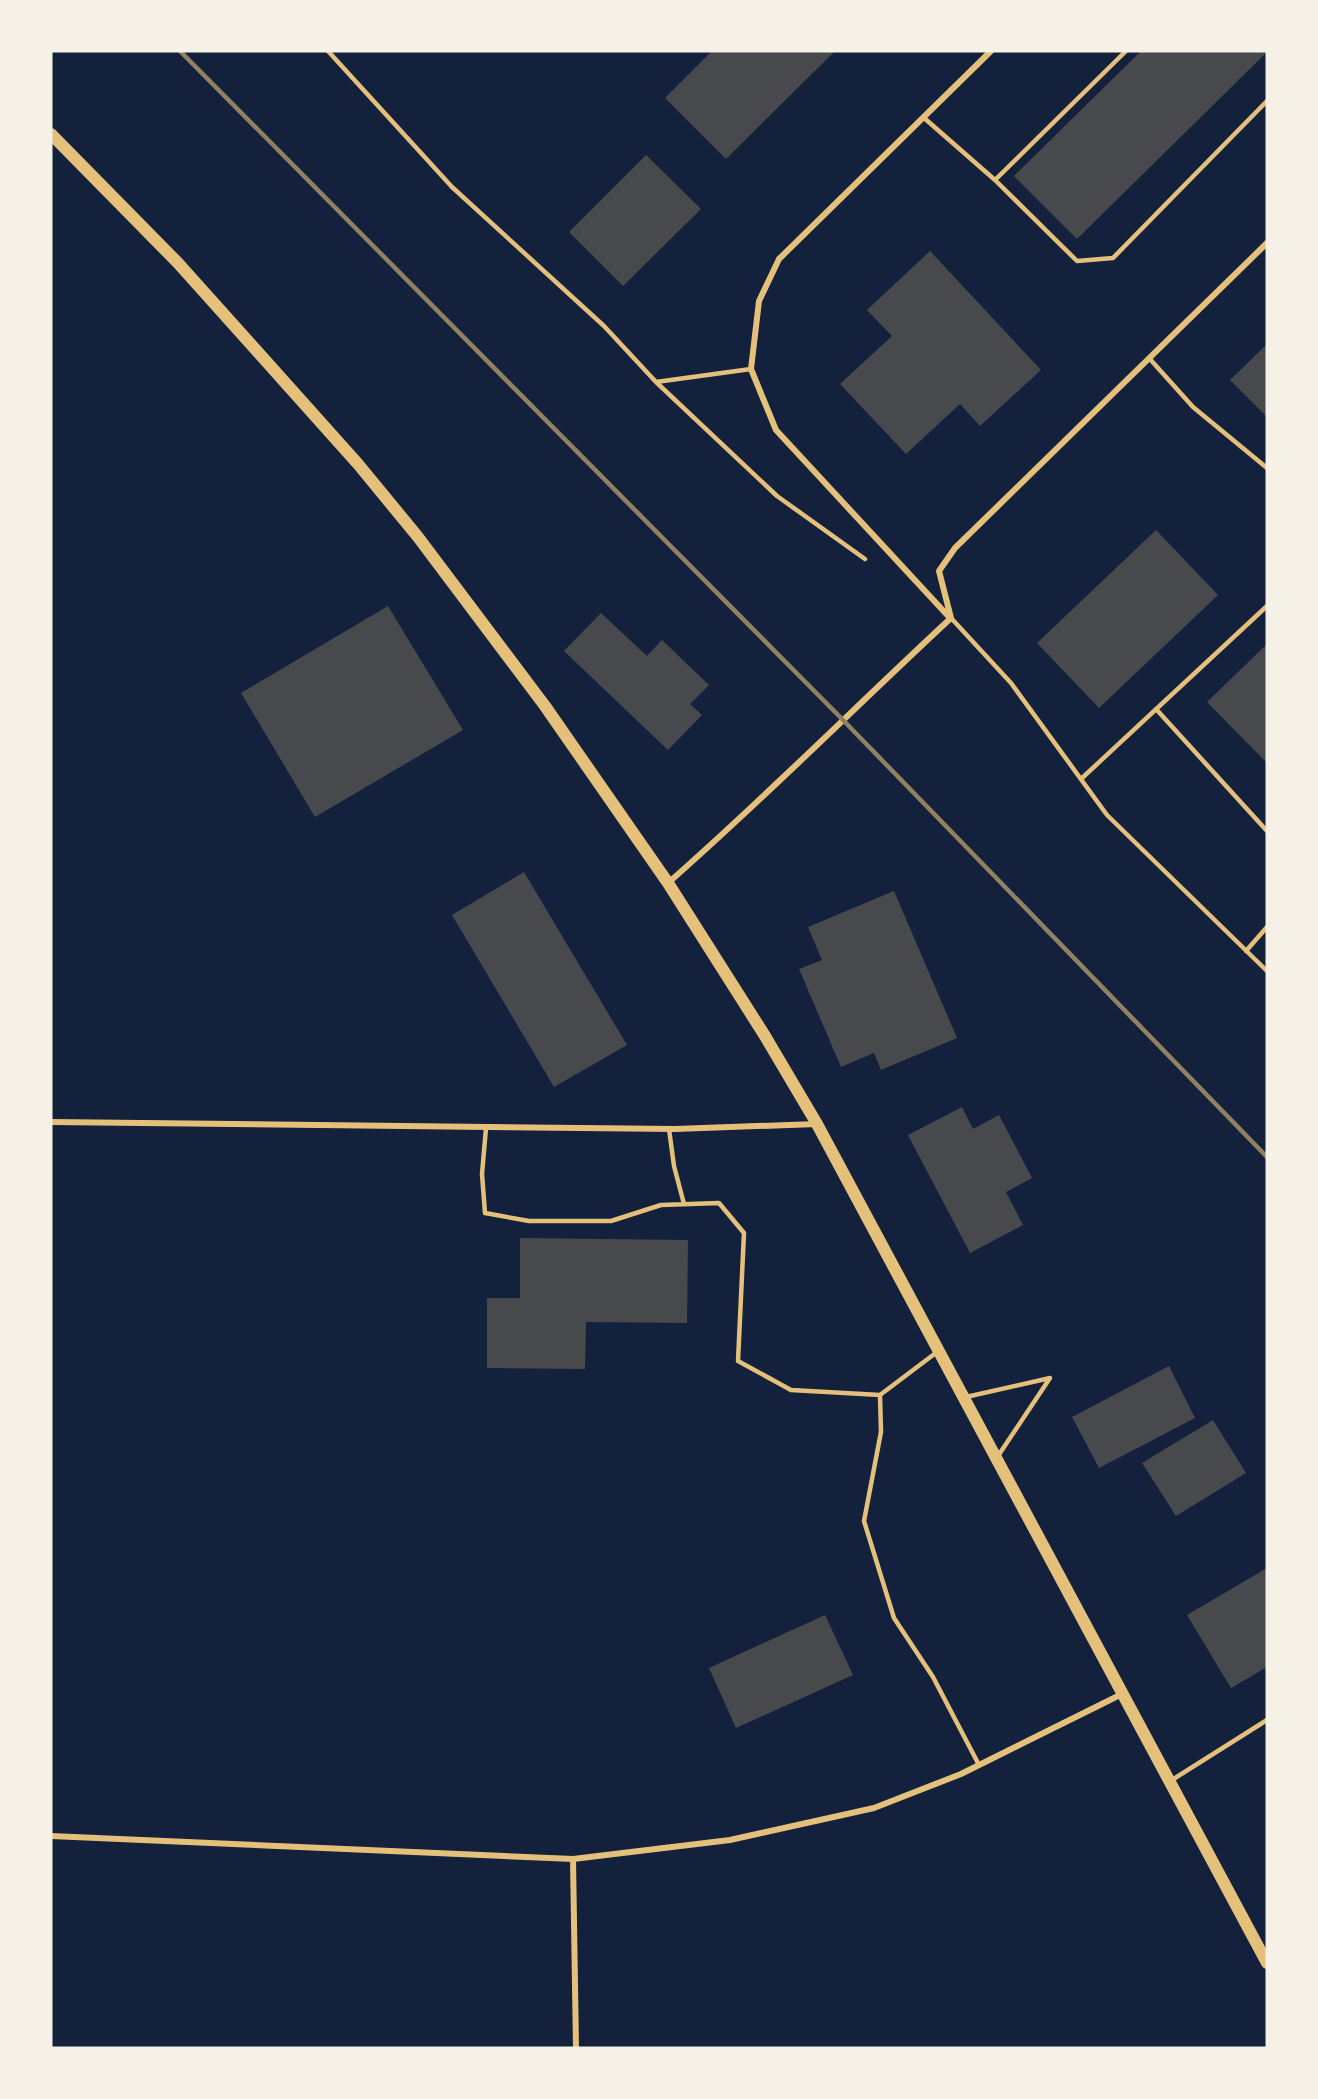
<svg xmlns="http://www.w3.org/2000/svg" width="1318" height="2099" viewBox="0 0 1318 2099" font-family="'DejaVu Sans',sans-serif">
  <style>
    .building { fill: #48494c }
    .lines { fill: none; stroke-linecap: round; stroke-linejoin: round }
    .service { stroke: #e5c07b; stroke-width: 4.5 }
    .minor { stroke: #e5c07b; stroke-width: 6 }
    .secondary { stroke: #e5c07b; stroke-width: 12 }
    .rail { stroke: #918062; stroke-width: 4.5 }
  </style>
  <rect width="100%" height="100%" fill="#14213d"/>
  <path class="building" d="M712,51H835L726,159L665,98Z
    M1141,51L1267,52L1077,239L1014,176Z
    M646,155L701,209L623,286L569,232Z
    M930,251L1041,370L980,426L960,404L906,454L840,384L892,336L867,310Z
    M1267,344V417L1230,380Z
    M1156,530L1218,595L1099,708L1037,643Z
    M388,606L463,730L315,817L241,693Z
    M601,613L647,656L662,640L709,685L690,704L702,715L668,750L564,651Z
    M1267,644V763L1207,702Z
    M524,872L627,1045L554,1087L452,915Z
    M894,891L957,1038L881,1070L874,1053L841,1067L799,969L822,960L808,927Z
    M962,1107L973,1129L999,1115L1032,1178L1006,1192L1023,1225L970,1253L908,1135Z
    M520,1238L688,1240L687,1323L586,1322L585,1369L487,1368V1298H520Z
    M1169,1366L1195,1418L1099,1468L1072,1417Z
    M1213,1420L1246,1473L1176,1516L1142,1463Z
    M1267,1568V1667L1231,1688L1187,1615Z
    M825,1615L853,1675L736,1728L709,1668Z"/>
  <g class="lines">
    <path class="service" d="M328,51L452,187L604,326L656,382L777,496L865,559
      M1126,51L995,180L1077,261L1113,258L1267,101
      M923,117L995,180
      M1149,358L1193,407L1267,468
      M656,382L751,369
      M951,618L1011,683L1107,815L1267,971
      M1156,709L1267,831
      M1081,779L1267,606
      M1246,951L1267,927
      M486,1128L482,1174L485,1213L529,1221H611L661,1205L719,1203L744,1233L738,1361L791,1390L880,1395
      M669,1129L674,1166L684,1204
      M937,1352L880,1395L881,1432L864,1521L894,1618L933,1677L979,1765
      M966,1397L1050,1378L998,1456
      M1172,1780L1267,1720"/>
    <path class="minor" d="M950,618L776,430L751,369L759,301L779,259L991,51
      M668,883C765,798 856,706 951,618L939,571L955,548L1267,243
      M51,1122L675,1129L817,1124
      M51,1836L573,1859L730,1840L874,1808L961,1774L1122,1694
      M573,1859L576,2048"/>
    <path class="secondary" d="M51,134L178,263L358,464L418,537L545,706L668,883L765,1036L817,1124L1267,1963"/>
    <path class="rail" d="M180,51L842,719L1267,1157"/>
  </g>
  <rect width="1318" height="2099" fill="none" stroke="#f6f1e7" stroke-width="105"/>
</svg>
